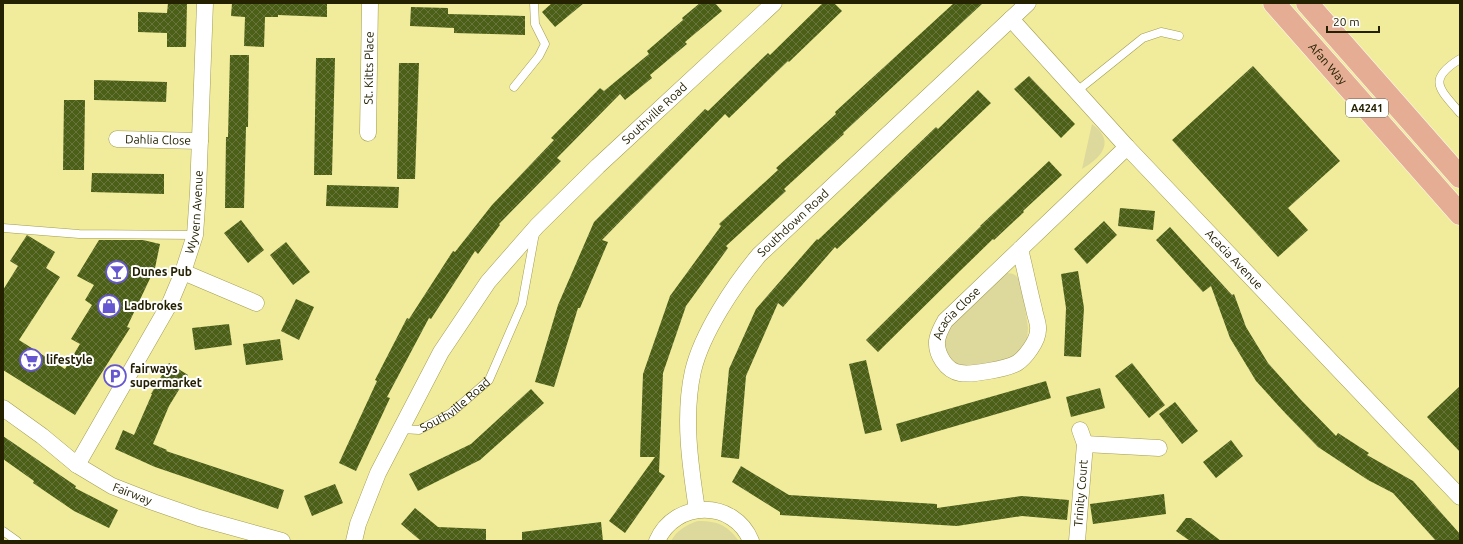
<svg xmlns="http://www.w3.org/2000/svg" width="1463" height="544" viewBox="0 0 1463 544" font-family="Ubuntu,sans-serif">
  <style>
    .grass { fill: #ddd89b }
    .building { fill: url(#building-cross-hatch) }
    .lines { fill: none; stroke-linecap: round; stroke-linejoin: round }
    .lane-casing { stroke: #a39c4f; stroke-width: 9 }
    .street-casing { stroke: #a39c4f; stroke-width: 17 }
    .primary-casing { stroke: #fff; stroke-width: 23 }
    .lane { stroke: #fff; stroke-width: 8 }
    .street { stroke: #fff; stroke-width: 16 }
    .primary { stroke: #e5ad94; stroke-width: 22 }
    .labels { text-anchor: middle; stroke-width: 4; stroke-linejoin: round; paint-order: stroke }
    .shield { fill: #fff; stroke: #66644d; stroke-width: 1 }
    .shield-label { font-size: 11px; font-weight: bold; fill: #242101 }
    .street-label { font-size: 12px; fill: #242101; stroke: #fff }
    .poi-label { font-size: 12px; font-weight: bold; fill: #242101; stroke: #fff; text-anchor: start }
  </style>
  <defs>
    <pattern id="building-cross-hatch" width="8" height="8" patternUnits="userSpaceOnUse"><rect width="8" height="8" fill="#4b5f17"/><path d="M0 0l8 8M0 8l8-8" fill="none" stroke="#68763e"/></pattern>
  </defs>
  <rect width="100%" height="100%" fill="#f1eb9c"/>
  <path class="grass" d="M1092,124C1096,127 1101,131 1103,136C1110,151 1092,163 1082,169Z
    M1004,273C1013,273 1016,274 1021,282L1028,328L1027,340L1019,351L1014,357L971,369L958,365L950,358L944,348L943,339L953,320Z
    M698,521C718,521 727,525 739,541H671C677,530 686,525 698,521Z"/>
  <path class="building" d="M168,3H187L186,47H167V33L138,32V12L167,13Z
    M232,3H327V17L278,15V17H265L264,47L244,46L245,17L231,16Z
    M552,3H584L555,27L542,12Z
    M700,3H715L722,11L685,42L687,44L650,75L652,78L625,100L620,94L557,158L561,161L499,224L500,225L478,254L475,251L431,319L429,318L387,397L390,398L356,471L339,463L377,381L375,380L407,318L409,319L453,251L455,252L492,205L554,140L551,138L600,88L604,91L649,54L647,51L683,20L682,18Z
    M823,3H834L842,11L789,62L788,61L729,118L725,114L602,240L608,242L580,308H578L554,387L535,382L558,305L594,222L705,109L708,111L768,53L770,55Z
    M954,3H983L843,133L844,134L784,189L786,191L726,246L728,248L686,306L663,373L659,472L665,476L625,533L609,521L655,457H640L643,374L670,296L721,226L719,224L778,170L776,168L836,114L835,112Z
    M411,7L448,8V14L525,16V35L454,33V28L410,26Z
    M230,55H249L248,127H246L244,208H225L226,137H228Z
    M316,58H335L332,175H314Z
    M399,63H419L415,179H397Z
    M1253,66L1340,161L1288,208L1308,230L1278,257L1172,140Z
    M1029,76L1075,124L1061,138L1014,89Z
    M94,80L167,82L166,102L94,100Z
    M978,90L991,103L837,249L835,247L783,307L778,303L746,376L739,459L721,457L729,369L756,309L817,239L818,240L936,127L938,129Z
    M64,100H85L84,170H63Z
    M1049,161L1062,175L1023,211L1024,212L994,240L993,239L961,270L878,352L866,340L981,226H980Z
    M92,173L164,174V194L91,192Z
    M327,185L399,187L398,208L326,206Z
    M1120,208L1155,211L1153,230L1118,226Z
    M241,220L264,250L248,263L224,233Z
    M1104,221L1117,235L1087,264L1074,249Z
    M1170,227L1232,295L1234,294L1246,327L1268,363L1301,400L1336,436L1338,433L1369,453L1367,455L1413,481L1460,534V541H1436L1393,493L1368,480L1318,447L1286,414L1256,381L1230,338L1211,286L1203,292L1156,240Z
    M27,235L55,252L46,268L60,277L19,340L65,369L80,344L71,339L92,305L85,300L94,285L77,276L99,240H143L160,244L155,268L127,327L130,328L75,415L3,370V290L18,266L10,261Z
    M286,242L310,272L293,285L270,255Z
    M1078,271L1084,308L1081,357L1064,356L1066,308L1061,274Z
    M296,299L314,307L299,340L281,331Z
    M229,324L232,345L195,350L192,328Z
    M280,339L283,360L246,365L243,344Z
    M866,360L882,430L865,434L849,364Z
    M169,363L188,375L169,406L153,444L167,450L166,451L284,490L278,509L155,467L115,449L123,430L134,435L152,394H151Z
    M1132,363L1165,405L1149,418L1115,376Z
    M1046,381L1051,398L901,442L896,424Z
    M1460,386V452L1427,417Z
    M1100,388L1105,408L1071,417L1066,397Z
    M531,389L544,403L480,460L418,491L409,474L471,444Z
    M1175,402L1198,431L1182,444L1159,414Z
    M3,436L76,486L75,488L118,510L109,528L74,511L33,483L34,481L3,459Z
    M1231,440L1243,456L1216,478L1203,462Z
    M741,466L789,495L937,504V508L1022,496L1069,500L1067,520L1022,516L957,526L780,515V512L732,482Z
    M335,484L343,503L312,516L304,496Z
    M1164,494L1166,514L1093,524L1090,504Z
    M415,508L438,527L486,529V541H421L401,524Z
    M1186,518H1191L1221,541H1190L1176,531Z
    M601,522L603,541H522V532Z"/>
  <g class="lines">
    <g class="lane-casing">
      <g id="lane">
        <path d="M1460,59C1426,80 1440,89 1460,113"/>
        <path d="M514,87L539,56L545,44L535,24L534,3"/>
        <path d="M1077,91L1143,38L1161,32L1179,36"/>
        <path d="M3,228L79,234L195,235"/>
        <path id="s1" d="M402,429L419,430L451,413L489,380L522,304L535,233"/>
        <path d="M3,531L17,541"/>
      </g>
    </g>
    <g class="street-casing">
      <g id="street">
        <path id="s2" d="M1011,19L1127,147L1460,497"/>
        <path id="s3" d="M368,133L370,3"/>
        <path id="s4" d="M117,139L200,141"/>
        <path id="s5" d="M1020,249C1025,269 1029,289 1034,309C1035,316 1039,324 1038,330C1038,341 1025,358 1017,363C1006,369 972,375 960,373C946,371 936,354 937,341C938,333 942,327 945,321L1127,147"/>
        <path d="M183,272L256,303"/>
        <path id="s6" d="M3,408L42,436L77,465L112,486L153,502L199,518L282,541"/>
        <path d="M1085,444L1159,448"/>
        <path id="s7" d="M77,465L170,303L183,272L195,235L198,192L205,3"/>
        <path id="s8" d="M697,510C690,464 683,416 693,371C702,333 734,285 759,255L1028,3"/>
        <path id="s9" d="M354,541L358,524L378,473L441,352L488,282L537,226L598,166L774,3"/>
        <path d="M657,541C675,500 734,499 751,541"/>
        <path id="s10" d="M1077,541L1085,444L1080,430"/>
      </g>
    </g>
    <g class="primary-casing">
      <g id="primary">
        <path id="s11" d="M1274,3L1460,214"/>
        <path d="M1307,3L1460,177"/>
      </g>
    </g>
    <use href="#lane" class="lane"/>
    <use href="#street" class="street"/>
    <use href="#primary" class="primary"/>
  </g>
  <defs>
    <g id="bar-ring" transform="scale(1.15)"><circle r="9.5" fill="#fff" stroke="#6657d0" stroke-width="1.5"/><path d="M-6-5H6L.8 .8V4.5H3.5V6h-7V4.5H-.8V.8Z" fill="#6657d0"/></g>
    <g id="shop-ring" transform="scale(1.15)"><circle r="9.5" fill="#fff" stroke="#6657d0" stroke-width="1.5"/><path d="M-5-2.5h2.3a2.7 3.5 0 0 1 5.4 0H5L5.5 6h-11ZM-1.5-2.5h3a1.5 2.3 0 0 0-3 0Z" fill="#6657d0"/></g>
    <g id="supermarket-ring" transform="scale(1.15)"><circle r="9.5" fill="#fff" stroke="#6657d0" stroke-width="1.5"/><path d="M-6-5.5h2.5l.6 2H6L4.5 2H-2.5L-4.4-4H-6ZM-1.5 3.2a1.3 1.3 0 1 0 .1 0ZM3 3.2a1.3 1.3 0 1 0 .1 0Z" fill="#6657d0"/></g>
    <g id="parking-ring" transform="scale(1.15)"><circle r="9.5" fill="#fff" stroke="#6657d0" stroke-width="1.5"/><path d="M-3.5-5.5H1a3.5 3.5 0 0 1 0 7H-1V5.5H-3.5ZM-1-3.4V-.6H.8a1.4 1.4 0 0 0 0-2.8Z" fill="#6657d0"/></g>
  </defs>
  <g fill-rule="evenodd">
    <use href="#bar-ring" x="117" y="272"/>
    <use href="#shop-ring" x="109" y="306"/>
    <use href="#supermarket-ring" x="31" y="360"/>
    <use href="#parking-ring" x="115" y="376"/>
  </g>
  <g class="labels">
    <rect class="shield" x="1346" y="99" width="42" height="18" rx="3"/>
    <g class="shield-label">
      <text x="1367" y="112">A4241</text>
    </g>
    <g class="street-label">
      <text dy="4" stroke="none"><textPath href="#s11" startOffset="81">Afan Way</textPath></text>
      <text dy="4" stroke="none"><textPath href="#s3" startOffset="65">St. Kitts Place</textPath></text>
      <text dy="4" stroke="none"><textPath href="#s9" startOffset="530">Southville Road</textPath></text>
      <text dy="4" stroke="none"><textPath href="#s4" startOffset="41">Dahlia Close</textPath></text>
      <text dy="4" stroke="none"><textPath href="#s7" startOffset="282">Wyvern Avenue</textPath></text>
      <text dy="4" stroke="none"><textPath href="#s8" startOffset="321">Southdown Road</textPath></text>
      <text dy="4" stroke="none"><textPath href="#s2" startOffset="328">Acacia Avenue</textPath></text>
      <text dy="4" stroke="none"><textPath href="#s5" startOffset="259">Acacia Close</textPath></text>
      <text dy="4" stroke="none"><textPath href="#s1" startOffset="61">Southville Road</textPath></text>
      <text dy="4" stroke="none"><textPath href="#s10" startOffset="48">Trinity Court</textPath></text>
      <text dy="4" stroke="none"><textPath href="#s6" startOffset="156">Fairway</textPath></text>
    </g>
    <g class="poi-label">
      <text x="132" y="276">Dunes Pub</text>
      <text x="124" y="310">Ladbrokes</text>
      <text x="46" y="364">lifestyle</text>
      <text x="130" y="373">fairways<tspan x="130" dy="14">supermarket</tspan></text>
    </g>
  </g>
  <rect width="1463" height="544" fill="none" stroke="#242101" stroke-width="8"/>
  <path d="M1327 26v6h52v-6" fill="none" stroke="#242101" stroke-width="2"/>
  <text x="1333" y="26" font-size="12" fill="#242101" stroke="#ffffff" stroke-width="3" paint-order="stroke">20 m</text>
</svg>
